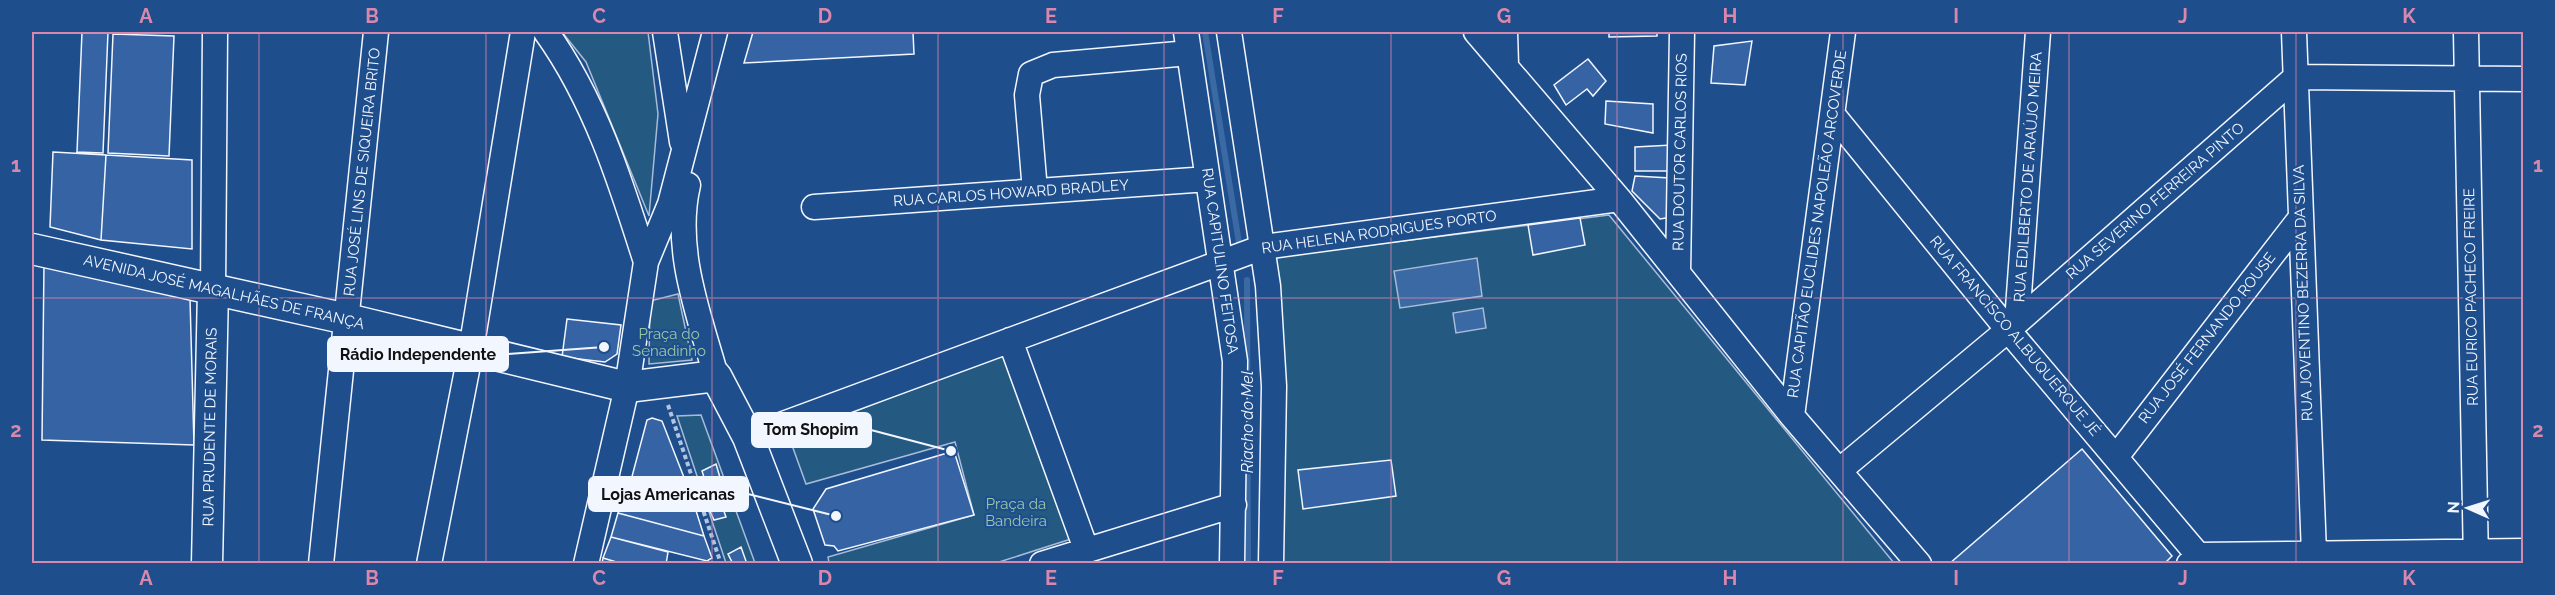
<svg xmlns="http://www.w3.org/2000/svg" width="2555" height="595" viewBox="0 0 2555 595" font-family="Raleway,sans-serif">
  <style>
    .green { fill: #245a82; stroke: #a8bbd7; stroke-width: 1.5 }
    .water { fill: #3b69a3; stroke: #a8bbd7; stroke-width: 1.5 }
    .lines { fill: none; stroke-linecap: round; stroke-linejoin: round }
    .stream { stroke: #3b69a3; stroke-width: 6 }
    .building { fill: #3563a3; stroke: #f2f6ff; stroke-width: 1.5 }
    .minor-casing { stroke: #f2f6ff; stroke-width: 27 }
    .major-casing { stroke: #f2f6ff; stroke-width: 33 }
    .path { stroke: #b3c4dc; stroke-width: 4; stroke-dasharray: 4.5 3; stroke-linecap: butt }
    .minor { stroke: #1f4e8c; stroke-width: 24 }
    .major { stroke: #1f4e8c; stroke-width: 30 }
    .grid { fill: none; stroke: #da87ad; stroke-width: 1.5; stroke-opacity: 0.55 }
    .labels { text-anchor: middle; stroke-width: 4.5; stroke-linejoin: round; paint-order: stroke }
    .street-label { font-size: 15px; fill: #f2f6ff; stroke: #1f4e8c }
    .park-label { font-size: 15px; fill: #97c8a6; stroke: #1f4e8c }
    .water-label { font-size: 16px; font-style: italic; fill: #f2f6ff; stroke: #1f4e8c }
    .leader { fill: none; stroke: #f2f6ff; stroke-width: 2 }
    .callout-dot { fill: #f2f6ff; stroke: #1f4e8c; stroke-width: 2 }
    .callout { fill: #f2f6ff; stroke: #f2f6ff; stroke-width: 2 }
    .callout-label { font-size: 16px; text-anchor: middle; font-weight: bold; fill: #111 }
    .neatline { fill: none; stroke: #da87ad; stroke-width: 2 }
    .grid-label { font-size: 20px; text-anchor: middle; font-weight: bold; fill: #da87ad }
  </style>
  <rect width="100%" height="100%" fill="#1f4e8c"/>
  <path class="green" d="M562,32H648L658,114L649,216L586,62Z
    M1609,215L1894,563H1282L1280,315L1276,257Z
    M678,294L692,360L649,364L650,301Z
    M1002,354L1071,539L996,563H829L828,557L974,515L955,442L806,484L789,437Z
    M701,415L755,563H726L677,416Z"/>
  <path class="water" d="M1477,258L1482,296L1400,308L1394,271Z
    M1483,308L1486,328L1456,333L1453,313Z"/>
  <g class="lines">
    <path class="stream" d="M1205,32L1239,243
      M1247,280L1248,564"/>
  </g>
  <path class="building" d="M82,32H108L103,153L77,152Z
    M753,32H913L914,54L744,63Z
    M1609,32H1657V36L1609,37Z
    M113,34L174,36L169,156L108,153Z
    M1752,41L1745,85L1711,83L1714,46Z
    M1588,59L1606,81L1593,96L1587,89L1566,105L1554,85Z
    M1606,101L1653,104V133L1605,124Z
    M1672,145L1670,171H1635V147Z
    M53,152L106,155L101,240L50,227Z
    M106,155L192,160V249L101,240Z
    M1635,176L1670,178L1672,217L1660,219L1632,191Z
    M1580,218L1585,245L1533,255L1528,225Z
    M44,264L190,299L194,445L42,440Z
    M567,319L621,325L617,354L605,362L562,357Z
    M652,418L662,421L692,498L686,501L630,484L647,420Z
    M2082,449L2172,556L2164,564H1949Z
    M954,451L974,515L838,551L834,546L825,545L813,509L826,489Z
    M1391,460L1396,496L1303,509L1298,470Z
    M716,464L727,501L721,503L726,517L714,520L709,509L713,506L702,471Z
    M630,484L686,501L692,498L704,536L618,513L625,486Z
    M618,513L704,536L712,558L707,561L611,537Z
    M611,537L668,552L666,564H623L603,558Z
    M741,547L747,564H733L728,554Z
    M603,558L623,564H602Z"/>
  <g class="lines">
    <g class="minor-casing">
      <path id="minor" d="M546,32C595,100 621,183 646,262
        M665,32L682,142
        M1186,32L1235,361L1232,564
        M1229,32L1268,286L1274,386L1271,564
        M1476,32L1619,199L1792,416L1919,564
        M1505,32L1506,65
        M2294,32L2314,554
        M2466,32L2476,564
        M1833,115L2008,330L2198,555
        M688,185C673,249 699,315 716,376
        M1035,191L1027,95L1031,74L1053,65L1189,53
        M814,207L1208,179
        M1678,273L1682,32
        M213,290L215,32
        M2017,322L2038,32
        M1010,340L1086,549
        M1792,416L1843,32
        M748,437L1263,247L1619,199
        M2116,457L2299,220
        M1840,470L2008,330L2296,77L2524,79
        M321,564L376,32
        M429,564L471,350L523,32
        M586,564L627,387L646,262L670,204L715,32
        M1042,564L1234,505
        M2189,564L2198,555L2524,551"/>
    </g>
    <g class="major-casing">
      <path id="major" d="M32,249L347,319L627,387L716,376L748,437L797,564
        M207,564L213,290"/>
    </g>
    <path class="path" d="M668,405L721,564"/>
    <use href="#minor" class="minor"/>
    <use href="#major" class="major"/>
  </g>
  <path class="grid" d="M259,32V564M486,32V564M712,32V564M938,32V564M1164,32V564M1391,32V564M1617,32V564M1843,32V564M2069,32V564M2296,32V564M32,298H2524"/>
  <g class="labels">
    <g class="street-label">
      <text transform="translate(1680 152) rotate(-89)" y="5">RUA DOUTOR CARLOS RIOS</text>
      <text transform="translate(362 172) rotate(-84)" y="5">RUA JOSÉ LINS DE SIQUEIRA BRITO</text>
      <text transform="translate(2028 177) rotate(-86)" y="5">RUA EDILBERTO DE ARAÚJO MEIRA</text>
      <text transform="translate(1011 193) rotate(-4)" y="5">RUA CARLOS HOWARD BRADLEY</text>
      <text transform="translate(2155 201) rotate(-41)" y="5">RUA SEVERINO FERREIRA PINTO</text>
      <text transform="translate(1817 224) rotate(-82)" y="5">RUA CAPITÃO EUCLIDES NAPOLEÃO ARCOVERDE</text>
      <text transform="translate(1379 232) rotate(-8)" y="5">RUA HELENA RODRIGUES PORTO</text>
      <text transform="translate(1220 261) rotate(82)" y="5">RUA CAPITULINO FEITOSA</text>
      <text transform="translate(224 292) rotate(13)" y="5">AVENIDA JOSÉ MAGALHÃES DE FRANÇA</text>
      <text transform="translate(2303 293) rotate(-92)" y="5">RUA JOVENTINO BEZERRA DA SILVA</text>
      <text transform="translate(2471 297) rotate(-91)" y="5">RUA EURICO PACHECO FREIRE</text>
      <text transform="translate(2015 336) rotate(50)" y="5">RUA FRANCISCO ALBUQUERQUE JÉ</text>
      <text transform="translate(2207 338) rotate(-52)" y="5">RUA JOSÉ FERNANDO ROUSE</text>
      <text transform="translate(210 427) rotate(-89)" y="5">RUA PRUDENTE DE MORAIS</text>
    </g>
    <g class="park-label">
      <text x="669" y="339">Praça do<tspan x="669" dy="17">Senadinho</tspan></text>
      <text x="1016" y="509">Praça da<tspan x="1016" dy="17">Bandeira</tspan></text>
    </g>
    <g class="water-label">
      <text transform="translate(1247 422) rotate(-90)" y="6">Riacho do Mel</text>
    </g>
  </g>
  <path class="leader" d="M604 347L508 354M951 451L871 430M836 516L748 494"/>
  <g class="callout-dot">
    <circle cx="604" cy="347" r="6"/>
    <circle cx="951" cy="451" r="6"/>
    <circle cx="836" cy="516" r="6"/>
  </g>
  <g class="callout">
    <rect x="328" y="337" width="180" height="34" rx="6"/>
    <rect x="752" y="413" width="119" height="34" rx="6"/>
    <rect x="589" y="477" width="159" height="34" rx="6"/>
  </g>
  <g class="callout-label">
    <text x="418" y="360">Rádio Independente</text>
    <text x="811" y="435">Tom Shopim</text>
    <text x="668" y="500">Lojas Americanas</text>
  </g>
  <rect width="2555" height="595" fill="none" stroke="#1f4e8c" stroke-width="66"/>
  <g transform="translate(2468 508) rotate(273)" stroke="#1f4e8c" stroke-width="4.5" paint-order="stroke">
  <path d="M0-4.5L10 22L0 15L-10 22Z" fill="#f2f6ff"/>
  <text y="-9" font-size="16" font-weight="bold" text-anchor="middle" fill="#f2f6ff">N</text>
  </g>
  <rect x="33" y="33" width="2489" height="529" class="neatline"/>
  <g class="grid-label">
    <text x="146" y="23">A</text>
    <text x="372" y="23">B</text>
    <text x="599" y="23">C</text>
    <text x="825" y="23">D</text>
    <text x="1051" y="23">E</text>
    <text x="1278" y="23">F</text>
    <text x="1504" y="23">G</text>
    <text x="1730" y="23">H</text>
    <text x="1956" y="23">I</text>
    <text x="2183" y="23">J</text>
    <text x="2409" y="23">K</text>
    <text x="16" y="172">1</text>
    <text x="2538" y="172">1</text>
    <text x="16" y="437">2</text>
    <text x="2538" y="437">2</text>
    <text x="146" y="585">A</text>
    <text x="372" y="585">B</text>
    <text x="599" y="585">C</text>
    <text x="825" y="585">D</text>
    <text x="1051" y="585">E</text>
    <text x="1278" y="585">F</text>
    <text x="1504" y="585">G</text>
    <text x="1730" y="585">H</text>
    <text x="1956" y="585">I</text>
    <text x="2183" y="585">J</text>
    <text x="2409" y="585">K</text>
  </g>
</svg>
